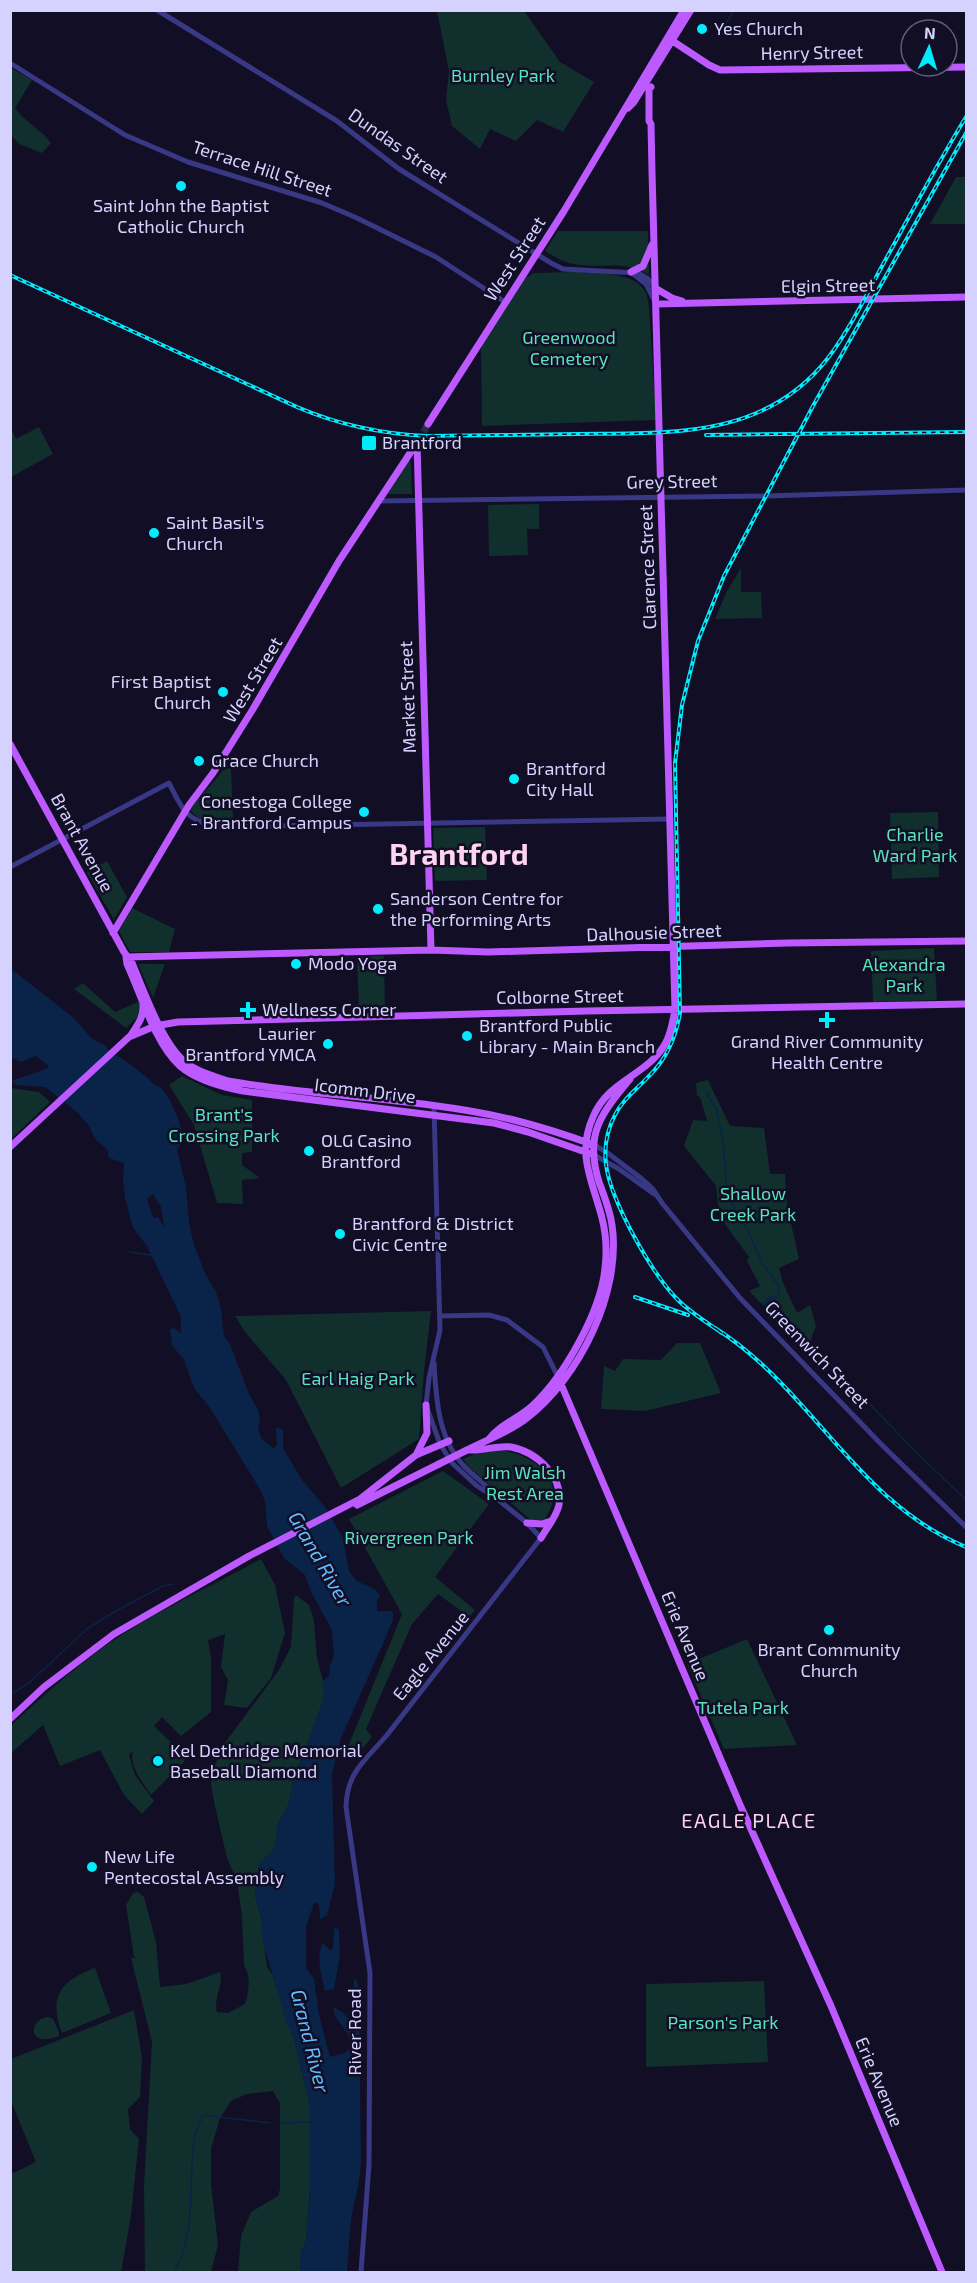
<svg xmlns="http://www.w3.org/2000/svg" width="977" height="2283" viewBox="0 0 977 2283" font-family="'Exo 2',sans-serif">
  <style>
    .green { fill: #112f2d }
    .water { fill: #0a2348; fill-rule: evenodd }
    .lines { fill: none; stroke-linecap: round; stroke-linejoin: round }
    .stream { stroke: #0a2348; stroke-width: 1.5 }
    .major-tunnel { stroke: #2f2b46; stroke-width: 7; stroke-dasharray: 7 3.5; stroke-linecap: butt }
    .minor { stroke: #383885; stroke-width: 5 }
    .major { stroke: #bc59ff; stroke-width: 7 }
    .rail-casing { stroke: #00ecfd; stroke-width: 4 }
    .rail { stroke: #110e25; stroke-width: 1.5; stroke-dasharray: 4.5; stroke-linecap: butt }
    .major-bridge { stroke: #bc59ff; stroke-width: 7 }
    .poi-dot { fill: #00ecfd; stroke: #110e25; stroke-width: 2 }
    .labels { text-anchor: middle; stroke-width: 5; stroke-linejoin: round; paint-order: stroke }
    .poi-label { font-size: 18px; fill: #d6d2ff; stroke: #110e25; text-anchor: start }
    .street-label { font-size: 18px; fill: #d6d2ff; stroke: #110e25 }
    .park-label { font-size: 18px; fill: #5ae3bc; stroke: #110e25 }
    .water-label { font-size: 20px; font-style: italic; fill: #60bbff; stroke: #110e25 }
    .neighbourhood-label { font-size: 20px; letter-spacing: 1.5px; fill: #ffd4f1; stroke: #110e25 }
    .town-label { font-size: 30px; font-weight: bold; fill: #ffd4f1; stroke: #110e25 }
  </style>
  <rect width="100%" height="100%" fill="#110e25"/>
  <path class="green" d="M437,11H524L560,62L594,82L563,132L537,120L516,141L490,129L480,149L452,126L446,100L449,71Z
    M11,68L32,80L15,108C25,122 42,130 51,143L42,153L19,144L11,135Z
    M956,177H966V224H930Z
    M558,231H648L649,275C624,260 607,268 580,265C567,264 556,258 545,251Z
    M534,273C560,273 635,265 646,293C648,298 648,303 649,307L656,420L482,426L481,346L525,278Z
    M39,427L53,454L11,477V429L16,439Z
    M408,460L411,462L412,494H387Z
    M539,504V529H527L528,555L489,556L488,505Z
    M741,568V592H761L762,618L715,619L727,591Z
    M226,767L231,769L233,820L226,825C210,824 199,822 190,809Z
    M938,812L939,877L892,879L890,813Z
    M485,827L487,880L435,881L433,828Z
    M107,861L127,897L114,920L87,872Z
    M132,908L175,929L169,952H130L119,931Z
    M934,948L937,1000L873,1002L871,951Z
    M384,956L385,1010L359,1011L357,957Z
    M138,964H165L153,998Z
    M83,983L115,1012L140,1001L142,1013L126,1028L74,989Z
    M182,1076L222,1095L252,1100V1152L242,1153V1165L260,1178L242,1180L243,1204L217,1203L194,1125L169,1085Z
    M708,1080L730,1126L764,1128L770,1174H785L787,1205L799,1259L779,1268L783,1283L797,1313L810,1305L816,1326L810,1342L801,1344L749,1291L760,1286L747,1261L749,1257L719,1216L716,1186L684,1146L693,1120L707,1121L700,1097L697,1096L696,1083Z
    M11,1088L39,1092L50,1102L11,1139Z
    M431,1311L424,1371L419,1439L341,1488L286,1380L245,1332L235,1316Z
    M677,1343H700L721,1393L645,1411L601,1409L604,1366L615,1371L623,1359L661,1360Z
    M493,1449C531,1452 573,1479 544,1520L532,1521L469,1467L463,1459L475,1454L493,1451Z
    M443,1471L489,1504L435,1577L475,1610L469,1617L438,1594L412,1624L366,1729L372,1737L354,1759L348,1747L402,1614L349,1519Z
    M261,1559L275,1585L285,1633L271,1678L247,1708L224,1705L228,1680L221,1667L225,1634L208,1640L211,1658V1712L181,1736L162,1717L154,1726L185,1756L184,1762L151,1795C143,1782 129,1767 133,1751L129,1755L135,1775L154,1801L142,1814L124,1795L100,1750L60,1766L43,1725L11,1753V1726C40,1698 72,1670 105,1646C154,1612 209,1587 261,1559Z
    M297,1596L309,1605L314,1621L317,1658L323,1681V1701L305,1751L294,1775L289,1804L278,1824L275,1848L259,1865L255,1895L261,1918L267,1967L272,1974L294,2038L310,2106V2186L306,2241L301,2253L300,2272H238L241,2236L251,2212L278,2196L280,2189V2103L273,2091L247,2094L231,2101L220,2118L211,2149V2183L218,2245L211,2272H145L144,2185L152,2042L131,1958H137L134,1957L126,1905L133,1893L138,1892L144,1897L156,1942L160,1987L186,1984L220,1972C224,1986 213,1998 217,2012L228,2013L245,2004C249,1992 251,1976 244,1965L242,1916L237,1881L227,1858L214,1802L210,1777L224,1744L279,1670L291,1647L294,1597Z
    M747,1639L797,1745L724,1749L687,1664Z
    M95,1968L111,2013L62,2033C48,1997 61,1980 95,1968Z
    M764,1981L768,2062L646,2067V1984Z
    M134,2010L142,2057L140,2097L128,2109L130,2129L139,2139L131,2216L121,2272H11V2174L36,2162L11,2101V2059Z
    M48,2017L53,2019L59,2032V2036C27,2049 28,2019 48,2017Z"/>
  <path class="water" d="M10,968L75,1019L91,1038L106,1046L108,1050C125,1060 140,1071 154,1084C157,1086 160,1086 162,1089C172,1099 183,1128 183,1142L177,1149L186,1187L189,1223L194,1245L206,1275L216,1292L221,1308L224,1336L230,1344L249,1394L258,1410L260,1418L258,1429L261,1438L273,1448L277,1445L276,1428L283,1429V1448L302,1480L326,1508L343,1538L349,1571L357,1581L376,1590L380,1596L377,1600V1611H391L393,1613V1620L382,1646L341,1738L332,1775L335,1884L327,1915L320,1919L319,1906L317,1903H314L306,1927V1968L314,1979L319,2015L330,2057L344,2053L352,2047L348,2034L335,2016L333,2007L342,2012L352,2022L354,1980L356,1979L359,1988L361,2162C360,2177 358,2187 355,2200C349,2223 349,2249 347,2272H300L301,2253L306,2241L310,2186V2106L294,2038L287,2024L263,1942L261,1918L255,1895L259,1864L275,1848L278,1824L289,1804L294,1775L305,1751L323,1701V1681L329,1676L330,1665L334,1656L332,1630L312,1594L305,1575L284,1558L267,1526L265,1502L261,1491L210,1408L194,1388L184,1360L172,1345L170,1329L174,1328L181,1333V1317L147,1246L133,1228L125,1198L123,1178L124,1163L109,1158L107,1149L95,1139L89,1126L77,1112L45,1087L16,1085L11,1081L46,1069L49,1066L36,1056L21,1062L11,1058ZM153,1194L161,1207L164,1227L158,1217L156,1218L153,1217L147,1199Z
    M773,1295C777,1302 781,1309 786,1316C793,1326 805,1329 808,1340L801,1344L769,1315L763,1303L769,1296Z
    M334,1928L339,1929L340,1955L334,1989L325,1991C322,1976 315,1957 323,1943L330,1950L333,1948Z"/>
  <g class="lines">
    <path class="stream" d="M720,33L734,10
      M706,1093L716,1108L719,1121L723,1141L727,1189L731,1202L748,1231L762,1263L779,1286V1294L774,1300
      M130,1252L151,1255
      M805,1342L810,1346
      M828,1361L917,1453L966,1500
      M10,1695L30,1682L87,1629L114,1612L163,1586L174,1584
      M282,2123L311,2122
      M174,2272C197,2238 188,2181 194,2141C195,2132 200,2123 203,2115L270,2123"/>
    <path class="major-tunnel" d="M418,441L428,424"/>
    <path class="minor" d="M157,10L337,121L399,169L551,263L563,269L638,273L648,279L655,288
      M10,63L125,135L188,162L322,203L357,218L436,257L505,302
      M632,273L646,284L654,300
      M378,501L766,496L966,490
      M10,867L169,783C183,810 184,818 215,827L671,819
      M594,1145L605,1151L642,1179L652,1188L662,1203L740,1298L881,1444L966,1527
      M594,1155L619,1169L654,1194
      M440,1316L489,1315L507,1320L543,1347L558,1377
      M434,1363C436,1398 438,1439 464,1466C474,1477 487,1484 495,1496
      M361,2272L369,2165L370,1973L346,1807C347,1771 366,1760 387,1735L541,1538L527,1523L496,1498L477,1486L452,1463L440,1444L426,1405L429,1378L440,1330L434,1107"/>
    <path class="major" d="M668,38L709,65L720,70L966,67
      M628,108L634,102L691,10
      M631,272L643,266L652,245
      M655,288L672,298L682,301
      M656,304L966,297
      M428,424L564,211L684,10
      M417,442L431,950
      M10,744L124,952L132,963C144,991 162,1043 185,1062C197,1072 214,1076 228,1081C321,1097 418,1098 510,1119C538,1126 567,1135 594,1145
      M113,933L189,805L213,773L253,709L339,561L418,441
      M126,957L431,950L488,952L787,943L966,941
      M126,957L127,964C141,994 155,1044 180,1066C195,1079 223,1087 243,1091L494,1123L528,1132L594,1155
      M131,1035C137,1026 144,1017 143,1005
      M10,1147L129,1037L155,1026L178,1022L587,1011L966,1004
      M558,1377L741,1807L831,2006L942,2272
      M489,1439C499,1425 519,1418 532,1406C564,1377 601,1311 605,1268C607,1252 606,1234 602,1218C593,1182 576,1155 593,1117C608,1080 647,1076 665,1044C671,1034 673,1021 675,1009L652,172L651,124L649,121V89L651,87
      M467,1450C488,1439 508,1433 527,1418C579,1378 622,1292 612,1225C610,1210 604,1196 599,1182C584,1134 601,1114 630,1079
      M470,1450C484,1451 497,1445 511,1447C537,1452 564,1477 559,1505C556,1518 547,1527 541,1538
      M417,1453L427,1433L426,1405
      M357,1505L439,1464
      M527,1523L542,1524L551,1521
      M10,1719L44,1687L114,1634L249,1556L360,1499L416,1455L449,1441"/>
    <g class="rail-casing">
      <path id="rail" d="M10,275L297,407C339,425 382,434 427,436C477,435 528,435 578,434C670,433 765,439 828,358C849,330 865,298 881,268C909,217 936,166 966,117
        M706,435L966,432
        M635,1297L688,1315
        M715,1328C812,1389 856,1502 966,1547
        M722,1333C708,1323 691,1313 678,1300C652,1274 610,1200 606,1164C604,1147 607,1130 615,1115C623,1099 636,1090 648,1077C666,1060 676,1037 680,1013L675,763L682,705L698,641L724,576L813,406L966,133"/>
    </g>
    <use href="#rail" class="rail"/>
    <path class="major-bridge" d="M439,1464L467,1450"/>
  </g>
  <g class="poi-dot">
    <circle cx="702" cy="29" r="6"/>
    <circle cx="181" cy="186" r="6"/>
    <rect x="361" y="435" width="16" height="16" rx="3"/>
    <circle cx="154" cy="533" r="6"/>
    <circle cx="223" cy="692" r="6"/>
    <circle cx="199" cy="761" r="6"/>
    <circle cx="514" cy="779" r="6"/>
    <circle cx="364" cy="812" r="6"/>
    <circle cx="378" cy="909" r="6"/>
    <circle cx="296" cy="964" r="6"/>
    <path d="M245 1001h6v6h6v6h-6v6h-6v-6h-6v-6h6z"/>
    <path d="M824 1011h6v6h6v6h-6v6h-6v-6h-6v-6h6z"/>
    <circle cx="467" cy="1036" r="6"/>
    <circle cx="328" cy="1044" r="6"/>
    <circle cx="309" cy="1151" r="6"/>
    <circle cx="340" cy="1234" r="6"/>
    <circle cx="829" cy="1630" r="6"/>
    <circle cx="158" cy="1761" r="6"/>
    <circle cx="92" cy="1867" r="6"/>
  </g>
  <g class="labels">
    <g class="poi-label">
      <text x="714" y="35">Yes Church</text>
      <text x="181" y="212" text-anchor="middle">Saint John the Baptist<tspan x="181" dy="21">Catholic Church</tspan></text>
      <text x="382" y="449">Brantford</text>
      <text x="166" y="529">Saint Basil's<tspan x="166" dy="21">Church</tspan></text>
      <text x="211" y="688" text-anchor="end">First Baptist<tspan x="211" dy="21">Church</tspan></text>
      <text x="211" y="767">Grace Church</text>
      <text x="526" y="775">Brantford<tspan x="526" dy="21">City Hall</tspan></text>
      <text x="352" y="808" text-anchor="end">Conestoga College<tspan x="352" dy="21">- Brantford Campus</tspan></text>
      <text x="390" y="905">Sanderson Centre for<tspan x="390" dy="21">the Performing Arts</tspan></text>
      <text x="308" y="970">Modo Yoga</text>
      <text x="262" y="1016">Wellness Corner</text>
      <text x="479" y="1032">Brantford Public<tspan x="479" dy="21">Library - Main Branch</tspan></text>
      <text x="316" y="1040" text-anchor="end">Laurier<tspan x="316" dy="21">Brantford YMCA</tspan></text>
      <text x="827" y="1048" text-anchor="middle">Grand River Community<tspan x="827" dy="21">Health Centre</tspan></text>
      <text x="321" y="1147">OLG Casino<tspan x="321" dy="21">Brantford</tspan></text>
      <text x="352" y="1230">Brantford &amp; District<tspan x="352" dy="21">Civic Centre</tspan></text>
      <text x="829" y="1656" text-anchor="middle">Brant Community<tspan x="829" dy="21">Church</tspan></text>
      <text x="170" y="1757">Kel Dethridge Memorial<tspan x="170" dy="21">Baseball Diamond</tspan></text>
      <text x="104" y="1863">New Life<tspan x="104" dy="21">Pentecostal Assembly</tspan></text>
    </g>
    <g class="street-label">
      <text transform="translate(812 53) rotate(-1)" y="6">Henry Street</text>
      <text transform="translate(398 146) rotate(35)" y="6">Dundas Street</text>
      <text transform="translate(262 169) rotate(18)" y="6">Terrace Hill Street</text>
      <text transform="translate(515 259) rotate(-57)" y="6">West Street</text>
      <text transform="translate(828 286) rotate(-1)" y="6">Elgin Street</text>
      <text transform="translate(672 482) rotate(-1)" y="6">Grey Street</text>
      <text transform="translate(648 567) rotate(-92)" y="6">Clarence Street</text>
      <text transform="translate(253 680) rotate(-59)" y="6">West Street</text>
      <text transform="translate(408 697) rotate(-92)" y="6">Market Street</text>
      <text transform="translate(82 843) rotate(61)" y="6">Brant Avenue</text>
      <text transform="translate(654 933) rotate(-2)" y="6">Dalhousie Street</text>
      <text transform="translate(560 997) rotate(-1)" y="6">Colborne Street</text>
      <text transform="translate(365 1091) rotate(7)" y="6">Icomm Drive</text>
      <text transform="translate(817 1355) rotate(46)" y="6">Greenwich Street</text>
      <text transform="translate(685 1636) rotate(67)" y="6">Erie Avenue</text>
      <text transform="translate(431 1656) rotate(-51)" y="6">Eagle Avenue</text>
      <text transform="translate(355 2032) rotate(-90)" y="6">River Road</text>
      <text transform="translate(879 2082) rotate(67)" y="6">Erie Avenue</text>
    </g>
    <g class="park-label">
      <text x="503" y="82">Burnley Park</text>
      <text x="569" y="344">Greenwood<tspan x="569" dy="21">Cemetery</tspan></text>
      <text x="915" y="841">Charlie<tspan x="915" dy="21">Ward Park</tspan></text>
      <text x="904" y="971">Alexandra<tspan x="904" dy="21">Park</tspan></text>
      <text x="224" y="1121">Brant's<tspan x="224" dy="21">Crossing Park</tspan></text>
      <text x="753" y="1200">Shallow<tspan x="753" dy="21">Creek Park</tspan></text>
      <text x="358" y="1385">Earl Haig Park</text>
      <text x="525" y="1479">Jim Walsh<tspan x="525" dy="21">Rest Area</tspan></text>
      <text x="409" y="1544">Rivergreen Park</text>
      <text x="743" y="1714">Tutela Park</text>
      <text x="723" y="2029">Parson's Park</text>
    </g>
    <g class="water-label">
      <text transform="translate(320 1559) rotate(60)" y="7">Grand River</text>
      <text transform="translate(310 2041) rotate(76)" y="7">Grand River</text>
    </g>
    <g class="neighbourhood-label">
      <text x="749" y="1828">EAGLE PLACE</text>
    </g>
    <g class="town-label">
      <text x="459" y="865">Brantford</text>
    </g>
  </g>
  <rect width="977" height="2283" fill="none" stroke="#d6d2ff" stroke-width="24"/>
  <g transform="translate(929 48) rotate(4)"><circle r="28" fill="#110e25" stroke="#605c7c" stroke-width="1.5"/>
  <path d="M0-4.5L10 22L0 15L-10 22Z" fill="#00ecfd"/>
  <text y="-9" font-size="16" font-weight="bold" text-anchor="middle" fill="#d6d2ff">N</text>
  </g>
</svg>
